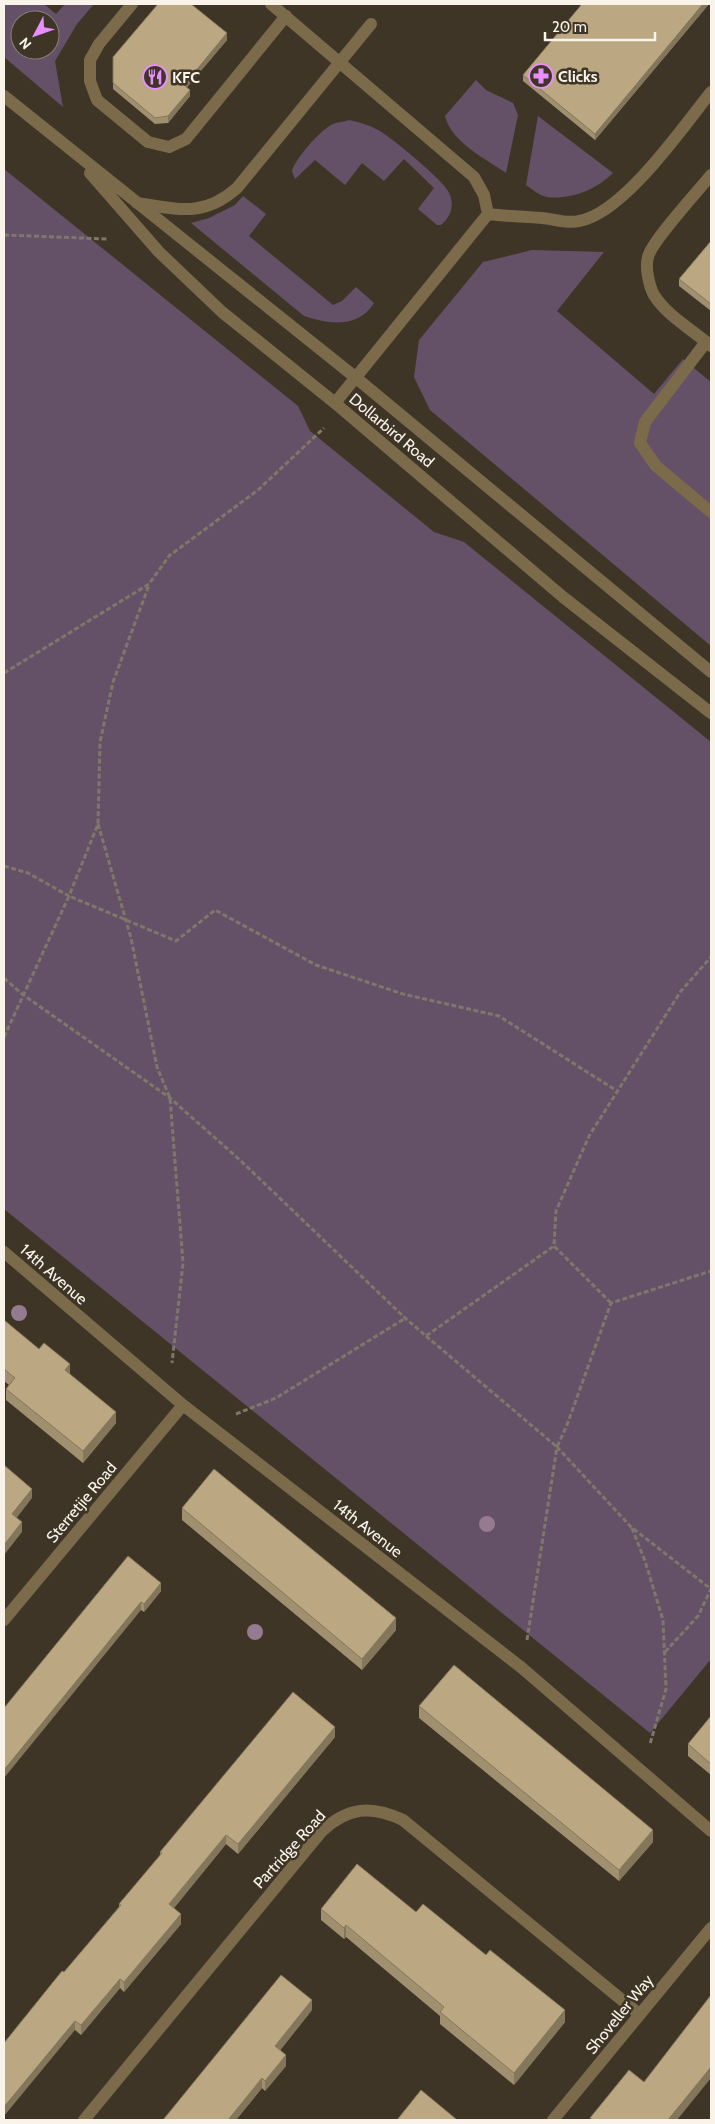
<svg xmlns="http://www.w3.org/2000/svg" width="715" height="2124" viewBox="0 0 715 2124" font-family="Cabin,sans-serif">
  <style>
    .green { fill: #645168; fill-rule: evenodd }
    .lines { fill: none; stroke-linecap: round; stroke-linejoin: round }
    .path { stroke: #7f776a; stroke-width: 3; stroke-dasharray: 5 2.5; stroke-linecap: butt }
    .lane { stroke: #7c6b4a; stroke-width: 12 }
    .street { stroke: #7c6b4a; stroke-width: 12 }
    .tree { fill: #957a90 }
    .wall { fill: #a19070 }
    .shaded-wall { fill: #83765b }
    .building { fill: #bba882; stroke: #83765b }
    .labels { text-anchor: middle; stroke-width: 5; stroke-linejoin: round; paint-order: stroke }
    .poi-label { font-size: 16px; font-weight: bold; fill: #f9f3ea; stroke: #3e3526; text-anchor: start }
    .street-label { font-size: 16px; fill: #f9f3ea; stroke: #3e3526 }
  </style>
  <rect width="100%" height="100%" fill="#3e3526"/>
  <path class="green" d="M4,4H44L56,14L65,4H94L77,24L55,61L63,107L4,57ZM20,20H50V50H20Z
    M476,80L486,90L513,103L518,115L506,173C486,159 451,142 445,116Z
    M538,116L613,173C596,190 570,200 547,197C540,196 532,189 526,185Z
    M349,120C359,122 369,125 378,130C391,137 442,179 448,191C455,203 452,216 441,225H437L418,209L434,188L404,159L384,181L362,163L345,185L315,160L295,179L292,171C295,159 321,129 333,124C338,122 344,122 349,120Z
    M4,169L298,406L310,431L434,532L464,542L711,742V1659L650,1733L4,1209Z
    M243,196L266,214L249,236L333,305L342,301L356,287L374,303C358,329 328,324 304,316L191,223L209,218L235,205Z
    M532,250L604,252L557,311L654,394L683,359L711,382V646L430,410L414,377L419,340L483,262Z"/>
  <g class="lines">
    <path class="path" d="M4,235L107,239
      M4,673L149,584L169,556L258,490L324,428
      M98,824L131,938L157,1067L170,1098L183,1263L172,1363
      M4,866L28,873L69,896L98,824L100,742L113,682L149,585
      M4,978L22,994L170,1098L241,1161L405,1318L426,1336L554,1246
      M4,1037L69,896L176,941L215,910L316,965L403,994L499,1016L617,1091
      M611,1303L554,1246L556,1211L589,1136L681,991L711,957
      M426,1336L557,1447L567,1425L611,1303L711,1271
      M236,1414L276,1398L404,1319
      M632,1528L645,1561L663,1620L666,1689L650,1744
      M527,1640L557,1447L631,1527L711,1589
      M665,1652L698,1616L711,1589"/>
    <path class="lane" d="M132,4L99,44L90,60V81L97,100L148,142L169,147L186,139L286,16
      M271,4L474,177L484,195L488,214C506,216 524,217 542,218C554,219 567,224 579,221C623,214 683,127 711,92
      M137,203C178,209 203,218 237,188L371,24
      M706,342L645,422L640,443L656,466L711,512
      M335,403L488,214"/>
    <path class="street" d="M4,96L355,377L711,672
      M90,173L159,252L222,312L335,403L563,597L711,713
      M711,175C699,190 651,242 648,257C645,267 649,286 654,295C667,316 693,330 711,346
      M4,1252L183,1405L522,1668L711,1831
      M4,1620L183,1405
      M84,2120L322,1831C348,1807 371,1805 403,1820L639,2014
      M553,2120L711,1928"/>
  </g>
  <g class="tree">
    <circle cx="19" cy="1313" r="8"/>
    <circle cx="487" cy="1524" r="8"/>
    <circle cx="255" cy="1632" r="8"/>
  </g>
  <path class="wall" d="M582,4H709L595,140L523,81V75Z
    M227,40L187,87L190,96L168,123L155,124L113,89V57Z
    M711,241V311L679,286V279Z
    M4,1320L70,1375L116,1423L83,1463L6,1400V1389L9,1385L4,1381Z
    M182,1508L396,1630L362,1670L182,1520Z
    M128,1556L161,1591L144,1612L141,1610Z
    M419,1706L653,1842L619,1881L419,1718Z
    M711,1716V1775L688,1756V1744Z
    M335,1737L238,1854L226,1844L174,1908L181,1924L124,1992L120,1988L81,2035L75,2030L64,1972L119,1907V1904L160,1855V1852Z
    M321,1909L416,1912L486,1955L565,2022L514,2085L440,2024V2016L346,1937L344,1939L321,1920Z
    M312,2010L280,2050L286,2066L265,2091L262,2088L236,2120H163Z"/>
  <path class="shaded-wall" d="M703,4H709L595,140V134Z
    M227,33V40L184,91V85Z
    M190,90V96L168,123V116Z
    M70,1364V1376L65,1370Z
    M116,1412V1423L83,1463V1451Z
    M32,1489V1498L12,1524V1514Z
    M22,1522V1532L4,1555V1545Z
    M161,1583V1591L144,1612V1604Z
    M141,1602V1610L4,1778V1770Z
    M396,1618V1630L362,1670V1659Z
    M335,1727V1737L238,1854V1844Z
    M653,1830V1842L619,1881V1870Z
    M226,1835V1844L169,1914V1904Z
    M181,1914V1924L124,1992V1982Z
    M346,1925V1937L344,1939V1928Z
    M120,1979V1988L81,2035V2025Z
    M312,2000V2010L275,2057V2046Z
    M565,2010V2022L514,2085V2073Z
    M75,2021V2030L4,2116V2107Z
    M286,2055V2066L265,2091V2081Z
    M711,2067V2078L677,2120H668Z
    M262,2078V2088L236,2120H228Z"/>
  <path class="building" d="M158,4H191L227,33L184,85L190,90L168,116L155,118L113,83V57Z
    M582,4H703L595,134L523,75Z
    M711,241V304L679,279Z
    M4,1320L39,1349L44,1343L70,1364L65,1370L116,1412L83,1451L6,1389L15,1378L4,1369Z
    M4,1465L32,1489L12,1514L22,1522L4,1545Z
    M214,1469L396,1618L362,1659L182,1508Z
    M128,1556L161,1583L144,1604L141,1602L4,1770V1708Z
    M454,1665L653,1830L619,1870L419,1706Z
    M293,1692L335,1727L238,1844L226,1835L169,1904L181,1914L124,1982L120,1979L81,2025L75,2021L4,2107V2043L62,1971L64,1972L121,1905L119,1904L162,1853L160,1852Z
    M711,1716V1764L688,1744Z
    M357,1864L416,1912L423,1904L486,1955L490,1950L565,2010L514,2073L440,2012L444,2007L346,1925L344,1928L321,1909Z
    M281,1975L312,2000L275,2046L286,2055L265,2081L262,2078L228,2120H163Z
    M711,1995V2067L668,2120H593L590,2118L629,2070L644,2082Z
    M421,2090L456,2119L455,2120H397Z"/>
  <defs>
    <g id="pharmacy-ring" transform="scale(1.25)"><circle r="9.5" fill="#3e3526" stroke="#e98efe" stroke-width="1.5"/><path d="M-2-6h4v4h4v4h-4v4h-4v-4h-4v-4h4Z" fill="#e98efe"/></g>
    <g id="restaurant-ring" transform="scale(1.25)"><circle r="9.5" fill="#3e3526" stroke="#e98efe" stroke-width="1.5"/><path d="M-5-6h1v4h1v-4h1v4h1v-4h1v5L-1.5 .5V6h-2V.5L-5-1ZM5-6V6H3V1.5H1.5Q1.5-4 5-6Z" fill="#e98efe"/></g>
  </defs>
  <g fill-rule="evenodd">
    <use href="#pharmacy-ring" x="541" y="76"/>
    <use href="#restaurant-ring" x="155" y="77"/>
  </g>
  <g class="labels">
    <g class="poi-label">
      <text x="558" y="82">Clicks</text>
      <text x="172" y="83">KFC</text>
    </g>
    <g class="street-label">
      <text transform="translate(392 430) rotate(40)" y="6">Dollarbird Road</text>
      <text transform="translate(54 1274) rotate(41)" y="6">14th Avenue</text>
      <text transform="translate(81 1502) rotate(-50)" y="6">Sterretjie Road</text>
      <text transform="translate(368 1528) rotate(38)" y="6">14th Avenue</text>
      <text transform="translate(289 1849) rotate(-48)" y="6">Partridge Road</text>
      <text transform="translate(619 2014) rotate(-51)" y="6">Shoveller Way</text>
    </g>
  </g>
  <rect width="715" height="2124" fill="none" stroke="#f9f3ea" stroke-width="10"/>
  <g transform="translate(35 35) rotate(229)"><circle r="24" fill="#3e3526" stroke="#898174"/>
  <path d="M0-4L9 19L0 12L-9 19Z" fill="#e98efe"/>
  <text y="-8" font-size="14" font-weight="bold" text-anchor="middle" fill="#f9f3ea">N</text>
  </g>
  <path d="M545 32v8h110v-8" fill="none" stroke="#f9f3ea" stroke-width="2.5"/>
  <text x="552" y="32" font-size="15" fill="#f9f3ea" stroke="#3e3526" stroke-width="4" paint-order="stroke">20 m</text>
</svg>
